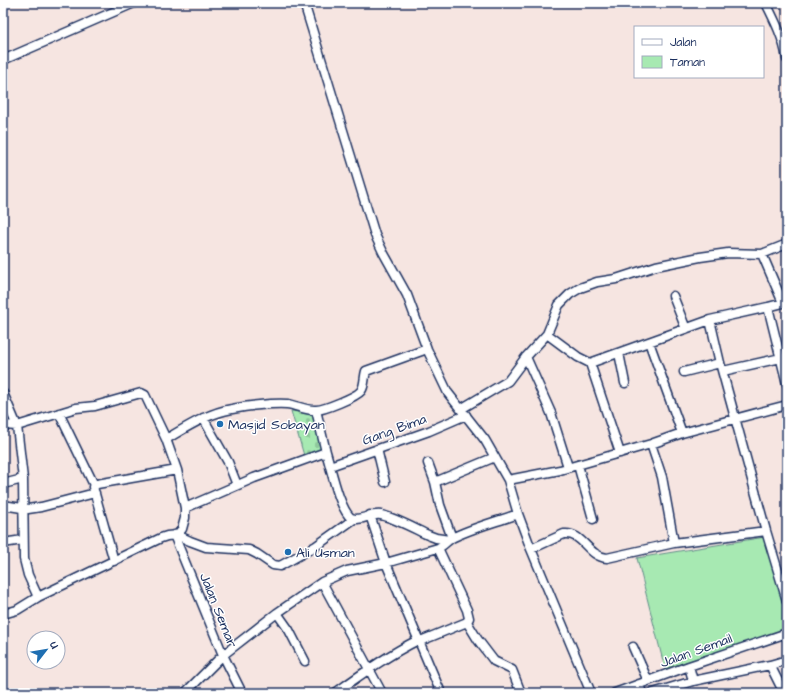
<svg xmlns="http://www.w3.org/2000/svg" width="790" height="696" viewBox="0 0 790 696" font-family="'Architects Daughter',sans-serif">
  <style>
    .cemetery { fill: url(#cemetery-stones); stroke: #618c88 }
    .park { fill: #a7e9b2; stroke: #618c88 }
    .lines { fill: none; stroke-linecap: round; stroke-linejoin: round }
    .minor-casing { stroke: #1b2f5e; stroke-width: 11 }
    .minor { stroke: #fff; stroke-width: 8 }
    .poi-dot { fill: #1f6fb2; stroke: #fff; stroke-width: 1.5 }
    .labels { text-anchor: middle; stroke-width: 3; stroke-linejoin: round; paint-order: stroke }
    .poi-label { font-size: 14px; fill: #1b2f5e; stroke: #fff; text-anchor: start }
    .street-label { font-size: 14px; fill: #1b2f5e; stroke: #fff }
  </style>
  <defs>
    <pattern id="cemetery-stones" width="16" height="16" patternUnits="userSpaceOnUse"><rect width="16" height="16" fill="#a7e9b2"/><path d="M2 7V4a2 2 0 0 1 4 0v3zM10 15v-3a2 2 0 0 1 4 0v3z" fill="#8fc89c"/></pattern>
  </defs>
  <rect width="100%" height="100%" fill="#f6e5e1"/>
  <filter id="ink" filterUnits="userSpaceOnUse"><feTurbulence type="fractalNoise" baseFrequency=".025" numOctaves="2"/><feDisplacementMap in="SourceGraphic" scale="8" xChannelSelector="R" yChannelSelector="G"/><feConvolveMatrix kernelMatrix="1 2 1 2 8 2 1 2 1" color-interpolation-filters="sRGB"/></filter>
  <g filter="url(#ink)">
    <path class="cemetery" d="M291,411L315,414L324,451L305,459Z"/>
    <path class="park" d="M765,537L787,619V629L665,669L637,558Z"/>
    <g class="lines">
      <g class="minor-casing">
        <path id="minor" d="M304,3L375,235L383,252L407,295L427,349L448,393L485,440L508,480L518,514L531,549L591,693
          M766,3C775,21 784,39 787,59
          M3,60L134,3
          M762,254L783,303
          M673,296L686,329
          M768,307L787,384
          M710,320L720,363L766,531L787,601
          M547,334L578,357L590,363L710,320L768,307L787,302
          M649,342L682,433
          M619,353L625,383
          M526,357L551,413L568,467
          M590,363L620,453
          M723,371L781,358
          M684,372L720,363
          M3,393L17,426L23,479L24,559L28,575L38,597
          M461,409L508,381L526,357L547,334L559,305L570,294L580,288L597,282L616,279L656,266L700,257L728,253L762,254L787,244
          M316,410L326,452
          M59,413L94,485
          M203,418L228,462L237,485
          M3,425L17,426L76,408L95,406L141,393L145,395L166,439L177,470L185,508V518L182,529L177,535L167,536L161,538L38,597L17,610L3,614
          M166,439C187,427 208,413 232,409C247,406 272,403 287,404C296,405 307,411 316,410C324,410 356,397 361,391C365,386 364,377 366,371L427,349
          M651,444L662,477L674,543
          M377,449L385,482
          M428,463L435,482
          M578,465L593,519
          M330,466L429,431L466,415
          M508,480L560,470L651,444L682,433L787,405
          M3,484L23,479
          M3,505L28,509L41,507L95,493
          M185,508L254,478L326,452C331,468 339,508 351,518C360,522 371,513 381,515C395,518 415,529 428,535L436,538L449,540
          M370,515L386,563L441,693
          M174,535L223,655L242,693
          M177,535L190,541L206,547L249,550L257,554L273,565L280,566L316,546L354,519
          M452,538L440,505L435,482L495,457
          M3,543L23,540
          M531,549L564,534C583,532 587,556 607,558L674,543L766,531
          M114,561L93,487L97,484L177,470
          M322,582L382,693
          M277,613L289,630L305,661
          M467,622L478,640L494,661L512,670L521,693
          M418,642L467,622L469,618L467,610L438,548
          M633,647L648,681
          M689,666L693,681
          M639,684L642,693
          M185,693L223,655L277,613L322,582L347,571L386,563L438,548C443,546 446,542 450,539C471,528 496,522 518,514
          M335,693C362,674 388,655 418,640
          M615,693L689,666L787,633
          M653,693L693,681L770,665
          M784,693L770,665L787,660"/>
      </g>
      <use href="#minor" class="minor"/>
    </g>
  </g>
  <g class="poi-dot">
    <circle cx="220" cy="424" r="4"/>
    <circle cx="288" cy="552" r="4"/>
  </g>
  <g class="labels">
    <g class="poi-label">
      <text x="228" y="429">Masjid Sobayan</text>
      <text x="296" y="557">Ali Usman</text>
    </g>
    <g class="street-label">
      <text transform="translate(394 429) rotate(-20)" y="5">Gang Bima</text>
      <text transform="translate(219 610) rotate(68)" y="5">Jalan Semar</text>
      <text transform="translate(696 650) rotate(-20)" y="5">Jalan Semail</text>
    </g>
  </g>
  <rect width="790" height="696" fill="none" stroke="#fff" stroke-width="16"/>
  <rect x="8" y="8" width="774" height="680" fill="none" stroke="#1b2f5e" stroke-width="1.5" filter="url(#ink)"/>
  <rect x="634" y="26" width="130" height="52" fill="#ffffff" stroke="#a4acbf"/>
  <rect x="642" y="39" width="20" height="6" fill="#ffffff" stroke="#a4acbf"/>
  <text x="670" y="46" font-size="12" fill="#1b2f5e">Jalan</text>
  <rect x="642" y="56" width="20" height="12" fill="#a7e9b2" stroke="#a4acbf"/>
  <text x="670" y="66" font-size="12" fill="#1b2f5e">Taman</text>
  <g transform="translate(46 650) rotate(59)"><circle r="19" fill="#ffffff" stroke="#a4acbf"/>
  <path d="M0-3L7 15L0 10L-7 15Z" fill="#1f6fb2"/>
  <text y="-6" font-size="11" font-weight="bold" text-anchor="middle" fill="#1b2f5e">U</text>
  </g>
</svg>
